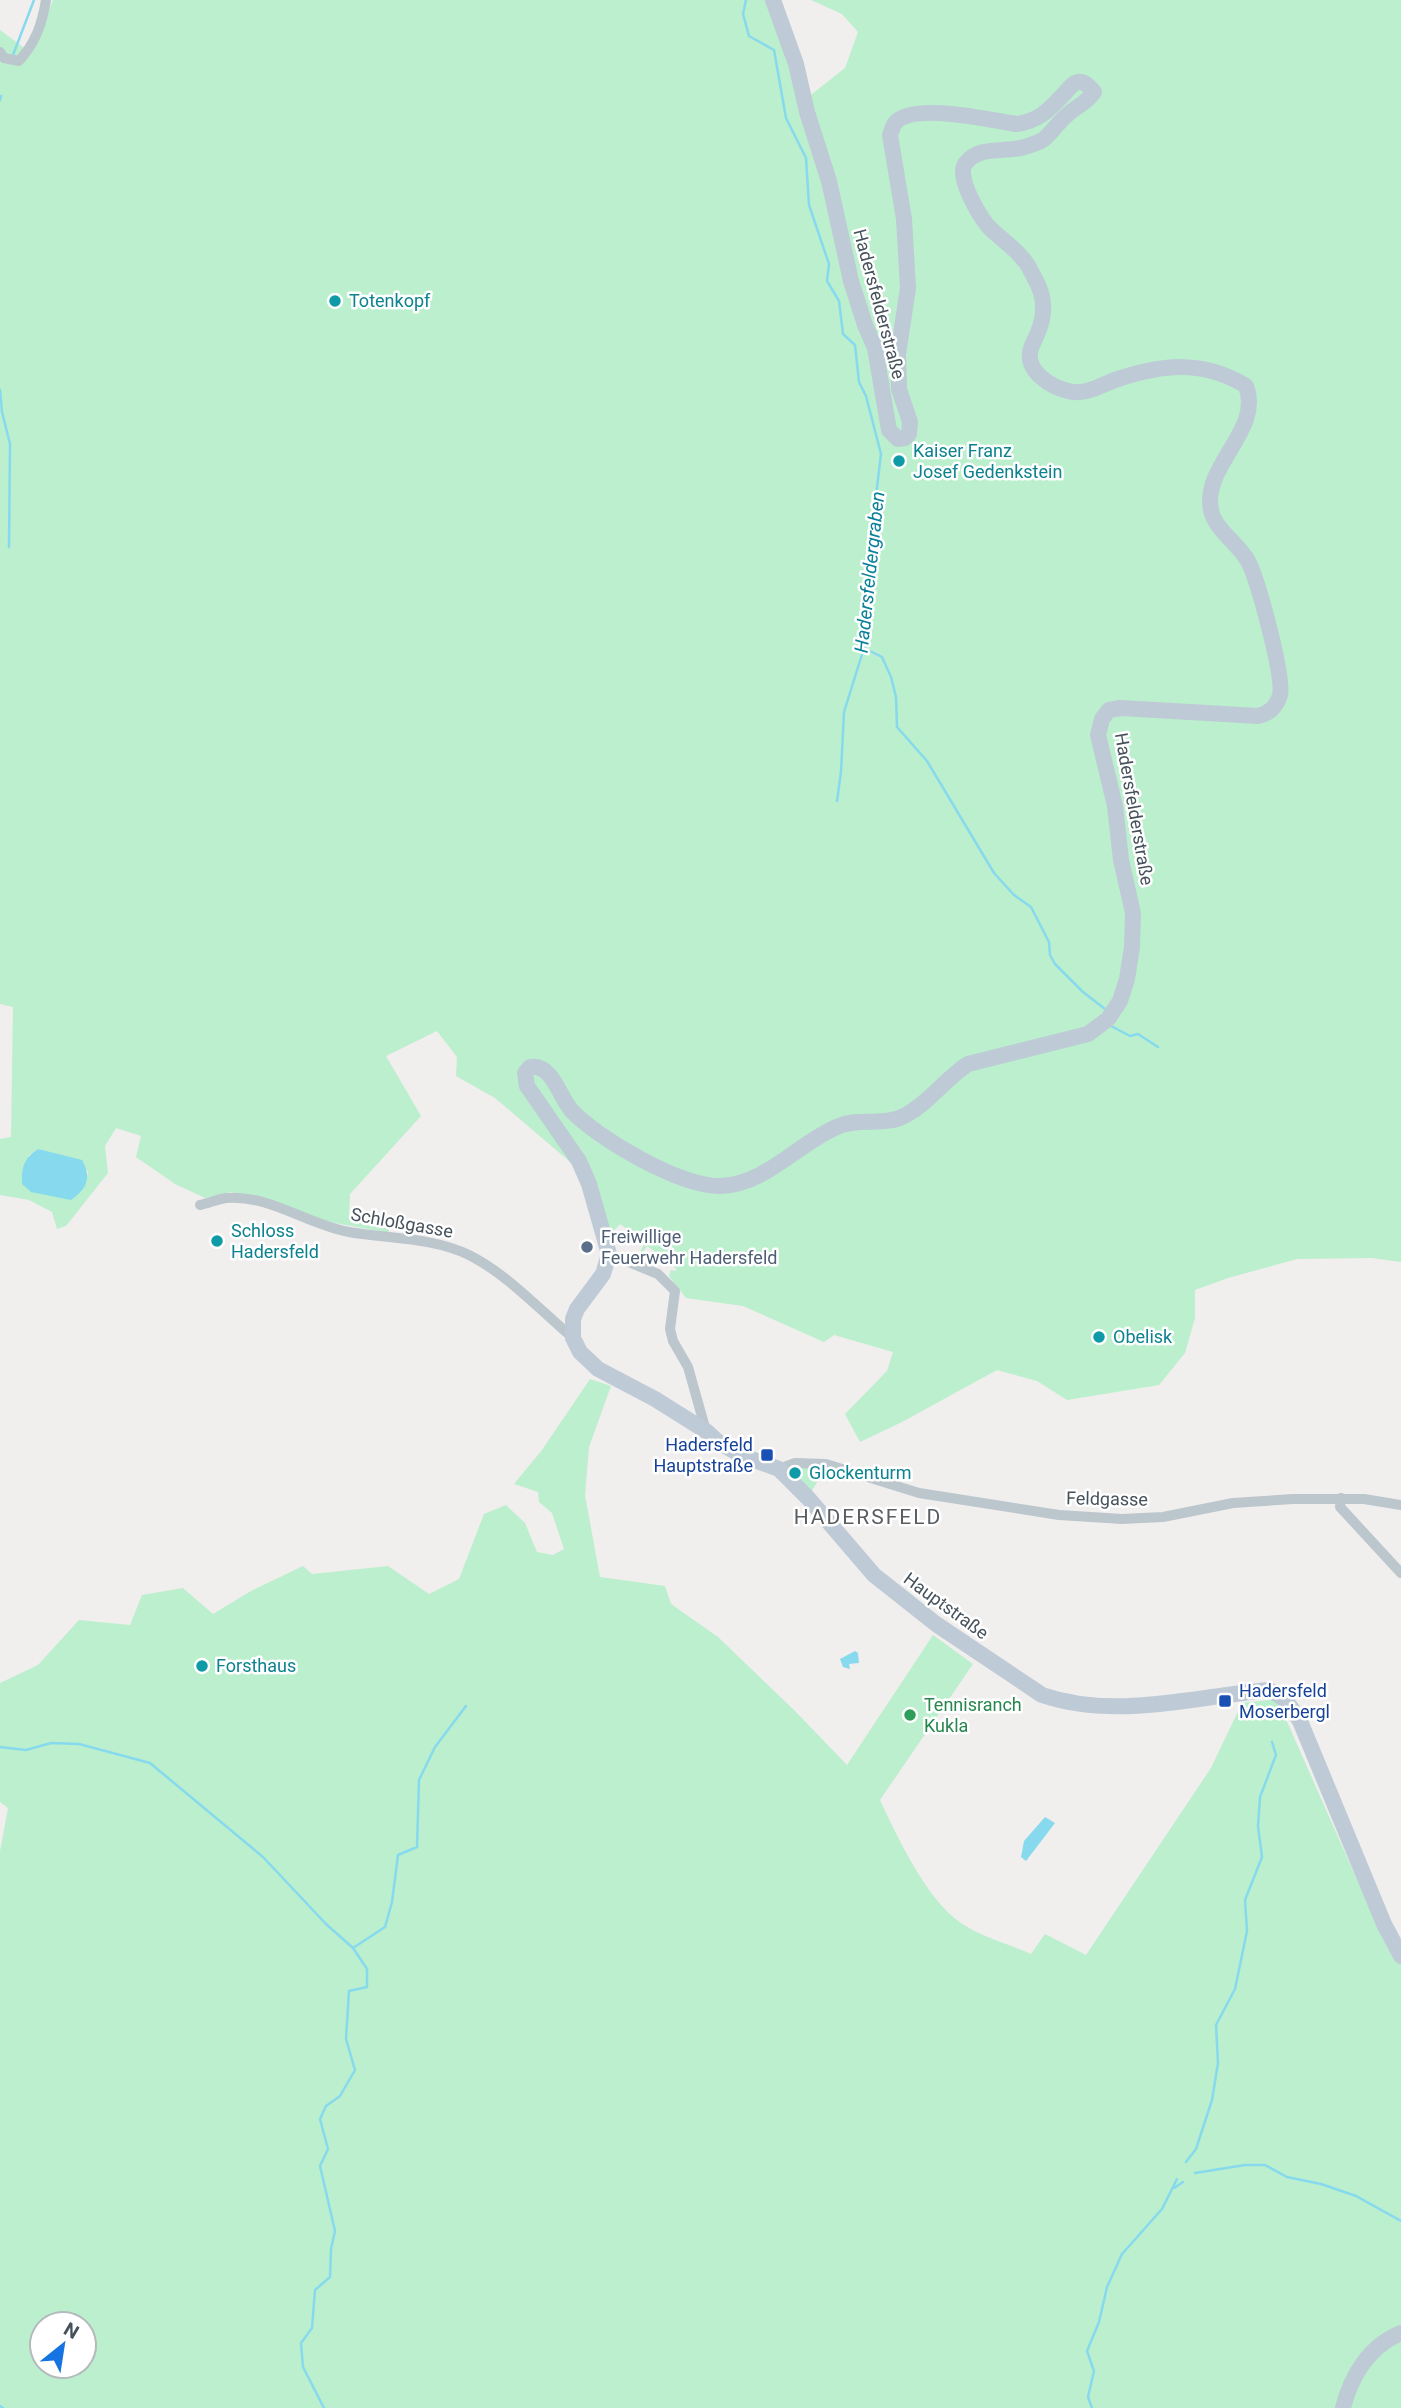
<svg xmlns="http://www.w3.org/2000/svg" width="1401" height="2408" viewBox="0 0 1401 2408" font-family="Roboto,sans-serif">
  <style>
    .green { fill: #bbefce; fill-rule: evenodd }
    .water { fill: #87daed }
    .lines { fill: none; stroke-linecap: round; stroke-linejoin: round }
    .stream { stroke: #87daed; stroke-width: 2.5 }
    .street { stroke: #bcc6cd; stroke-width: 10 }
    .secondary { stroke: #becad5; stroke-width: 16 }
    .culture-dot { fill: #0f9aa8; stroke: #fff; stroke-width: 2.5 }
    .service-dot { fill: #5c6f8a; stroke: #fff; stroke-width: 2.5 }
    .transit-dot { fill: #1a4fb4; stroke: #fff; stroke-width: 2.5 }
    .leisure-dot { fill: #2e9e5b; stroke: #fff; stroke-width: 2.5 }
    .labels { text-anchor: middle; stroke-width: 5; stroke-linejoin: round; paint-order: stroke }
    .culture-label { font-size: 18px; fill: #0d838f; stroke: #fff; text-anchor: start }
    .street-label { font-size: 18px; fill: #46525b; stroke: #fff }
    .service-label { font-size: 18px; fill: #4e5e75; stroke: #fff; text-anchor: start }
    .transit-label { font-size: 18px; fill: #164399; stroke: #fff; text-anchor: end }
    .leisure-label { font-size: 18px; fill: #27864d; stroke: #fff; text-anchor: start }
    .water-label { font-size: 19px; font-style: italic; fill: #0b809b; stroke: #fff }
    .quarter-label { font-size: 21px; letter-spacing: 2px; fill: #5a5e63; stroke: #fff }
  </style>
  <rect width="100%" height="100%" fill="#f1eeee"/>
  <path class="green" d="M53,0H769L803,101L845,68L858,32L842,14L811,0H1401V1262L1372,1258L1297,1259L1228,1278L1195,1290V1318L1185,1353L1159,1385L1067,1400L1037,1381L997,1370L902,1422L860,1442L845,1414L887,1371L893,1352L834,1335L824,1342L743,1306L686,1298L669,1276L671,1270L677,1271L672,1263L647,1246L641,1255L639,1254L645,1242L620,1224L610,1235L589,1186L569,1161L495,1098L456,1076L457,1057L437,1031L386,1056L421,1116L350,1194L349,1216L388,1223L389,1233L324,1221L282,1206L231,1192L205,1198L175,1184L136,1157L141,1136L116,1128L105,1146L108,1173L66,1226L57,1229L52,1212L29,1200L0,1195V1139L11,1137L13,1007L0,1004V30L31,53ZM38,1149L88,1171L86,1183L80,1193L28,1156Z
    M590,1379L611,1386L589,1447L585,1495L600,1577L665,1586L671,1604L718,1637L795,1711L847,1765L933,1635L973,1664L880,1800C898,1838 926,1899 961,1923C981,1937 1009,1944 1031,1954L1045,1934L1086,1955L1211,1768L1242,1703L1277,1699L1377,1925L1401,1963V2408H0V1851L8,1808L0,1802V1683L38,1665L79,1620L130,1625L142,1595L183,1588L213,1614L251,1591L303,1566L312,1574L388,1566L429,1594L459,1579L484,1514L506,1505L525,1523L537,1552L553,1555L564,1549L552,1513L539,1502L538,1492L514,1484L542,1450ZM42,2324H84V2366H42Z
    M801,1466L826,1467L810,1494L796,1480Z"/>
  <path class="water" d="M38,1149L82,1160C92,1178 87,1189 71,1200L31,1192L22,1184C21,1168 24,1158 38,1149Z
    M855,1651L858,1653L859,1663L849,1664L850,1669L843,1667L840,1659Z
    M1045,1817L1055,1823L1026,1861L1021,1857L1024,1841Z"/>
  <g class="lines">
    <path class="stream" d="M746,0L743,14L749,36L774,50L786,118L806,158L809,205L829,264L827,281L839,301L843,334L855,345L859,382L866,396L881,454L864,596V648L844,712L841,772L837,801
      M13,55L34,0
      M0,100L1,96
      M0,390L2,412L10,444L9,547
      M864,648L882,657L891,677L896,697L897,727L927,761L994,873L1014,895L1031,907L1049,942L1050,955L1055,964L1083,992L1105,1009
      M1111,1026L1130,1036L1138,1034L1158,1047
      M0,1747L26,1750L51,1743L79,1744L150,1763L263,1857L326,1924L353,1948L367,1969V1987L349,1991L346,2039L355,2070L340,2096L326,2106L320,2119L328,2149L320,2166L335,2231L331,2249L330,2277L315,2290L312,2328L301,2343L303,2367L324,2408
      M353,1948L385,1927L392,1902L398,1855L417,1847L419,1780L435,1747L466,1706
      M1186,2162L1196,2149L1212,2100L1218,2063L1216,2025L1235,1989L1247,1931L1245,1900L1262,1857L1258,1826L1260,1797L1276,1755L1272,1742
      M1195,2173L1245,2165H1265L1287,2177L1321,2184L1356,2196L1401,2221
      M1174,2188L1183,2182
      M0,2406L3,2408
      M1092,2408L1088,2397L1094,2371L1087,2351L1099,2322L1107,2287L1122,2254L1162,2209L1177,2179"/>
    <path class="street" d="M0,52L4,58L19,61C36,42 42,24 46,0
      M200,1205C209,1203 218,1199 226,1198C269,1194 308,1225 349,1232C389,1239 432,1237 469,1255C507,1274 540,1310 573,1338
      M609,1254L658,1274L675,1291L670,1329L673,1341L688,1367L706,1431
      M779,1469L795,1463L826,1464L919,1493L1059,1515L1122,1519L1163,1517L1233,1503L1293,1499H1364L1401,1505
      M1341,1498L1340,1507L1401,1573"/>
    <path class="secondary" d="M773,0L796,64L807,112L829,181L851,281L865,325L875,348L889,430L898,439L905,438L909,434L910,422L899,389L898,354L908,288L904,219L890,135C892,130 893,124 897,121C918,103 989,120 1016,124C1037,122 1048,111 1063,95C1066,92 1071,85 1075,83C1083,79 1089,86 1094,92C1087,103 1075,107 1066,116C1058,123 1052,132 1044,139C1039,143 1031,145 1024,147C1005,153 978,145 965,164C956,177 979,215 988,226C999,238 1013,246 1023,259C1028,264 1031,271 1034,277C1045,295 1046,313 1038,332C1036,338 1031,346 1030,352C1027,372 1051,387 1068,391C1086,396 1102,384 1118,379C1164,364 1204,360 1246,386C1263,431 1202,465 1211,510C1215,530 1238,543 1248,561C1258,580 1284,676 1280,695C1277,706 1269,714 1258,716L1121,708L1109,710L1102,719L1098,735L1115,806L1121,860L1133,913L1132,947L1127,979L1120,1001L1108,1019L1088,1034L968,1064C945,1079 930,1102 906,1115C885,1127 860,1117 839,1126C799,1142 767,1184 721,1186C681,1187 598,1139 571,1110C559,1096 552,1063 530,1067L525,1073L527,1086L579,1161L589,1184L609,1254L603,1274L577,1309L573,1319V1338L580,1352L598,1369L655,1399L706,1431L718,1442L743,1456L779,1469L808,1498L874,1575L936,1624L1042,1695C1116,1720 1192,1697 1268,1690C1284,1695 1291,1707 1300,1721L1384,1924L1401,1956
      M1343,2408C1351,2376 1369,2346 1401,2333"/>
  </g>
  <g class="culture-dot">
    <circle cx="335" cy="301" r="7"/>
    <circle cx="899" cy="461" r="7"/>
    <circle cx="217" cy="1241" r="7"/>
    <circle cx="1099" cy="1337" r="7"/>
    <circle cx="795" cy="1473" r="7"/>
    <circle cx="202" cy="1666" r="7"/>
  </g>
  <circle class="service-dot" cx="587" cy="1247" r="7"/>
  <g class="transit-dot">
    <rect x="760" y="1448" width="14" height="14" rx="3.5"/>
    <rect x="1218" y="1694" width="14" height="14" rx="3.5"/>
  </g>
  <circle class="leisure-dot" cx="910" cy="1715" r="7"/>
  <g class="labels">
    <g class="culture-label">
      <text x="349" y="307">Totenkopf</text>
      <text x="913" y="457">Kaiser Franz<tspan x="913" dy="21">Josef Gedenkstein</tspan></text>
      <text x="231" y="1237">Schloss<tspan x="231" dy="21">Hadersfeld</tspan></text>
      <text x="1113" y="1343">Obelisk</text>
      <text x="809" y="1479">Glockenturm</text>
      <text x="216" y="1672">Forsthaus</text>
    </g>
    <g class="street-label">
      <text transform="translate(879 304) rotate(75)" y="6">Hadersfelderstraße</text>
      <text transform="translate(1134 809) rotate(80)" y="6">Hadersfelderstraße</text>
      <text transform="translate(402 1223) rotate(10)" y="6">Schloßgasse</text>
      <text transform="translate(1107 1499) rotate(1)" y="6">Feldgasse</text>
      <text transform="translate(946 1606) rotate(36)" y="6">Hauptstraße</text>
    </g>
    <g class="service-label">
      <text x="601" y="1243">Freiwillige<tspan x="601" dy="21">Feuerwehr Hadersfeld</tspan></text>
    </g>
    <g class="transit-label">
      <text x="753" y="1451">Hadersfeld<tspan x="753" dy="21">Hauptstraße</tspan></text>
      <text x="1239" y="1697" text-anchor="start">Hadersfeld<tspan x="1239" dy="21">Moserbergl</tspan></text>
    </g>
    <g class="leisure-label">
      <text x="924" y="1711">Tennisranch<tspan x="924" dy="21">Kukla</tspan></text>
    </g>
    <g class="water-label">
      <text transform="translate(869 572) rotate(-84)" y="7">Hadersfeldergraben</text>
    </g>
    <g class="quarter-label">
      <text x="868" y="1524">HADERSFELD</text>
    </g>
  </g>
  <g transform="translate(63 2345) rotate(30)"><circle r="33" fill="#ffffff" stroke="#b5babd" stroke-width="2"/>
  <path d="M0-5L12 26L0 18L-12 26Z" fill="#1673e2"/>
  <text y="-10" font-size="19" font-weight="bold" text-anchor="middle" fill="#46525b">N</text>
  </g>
</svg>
